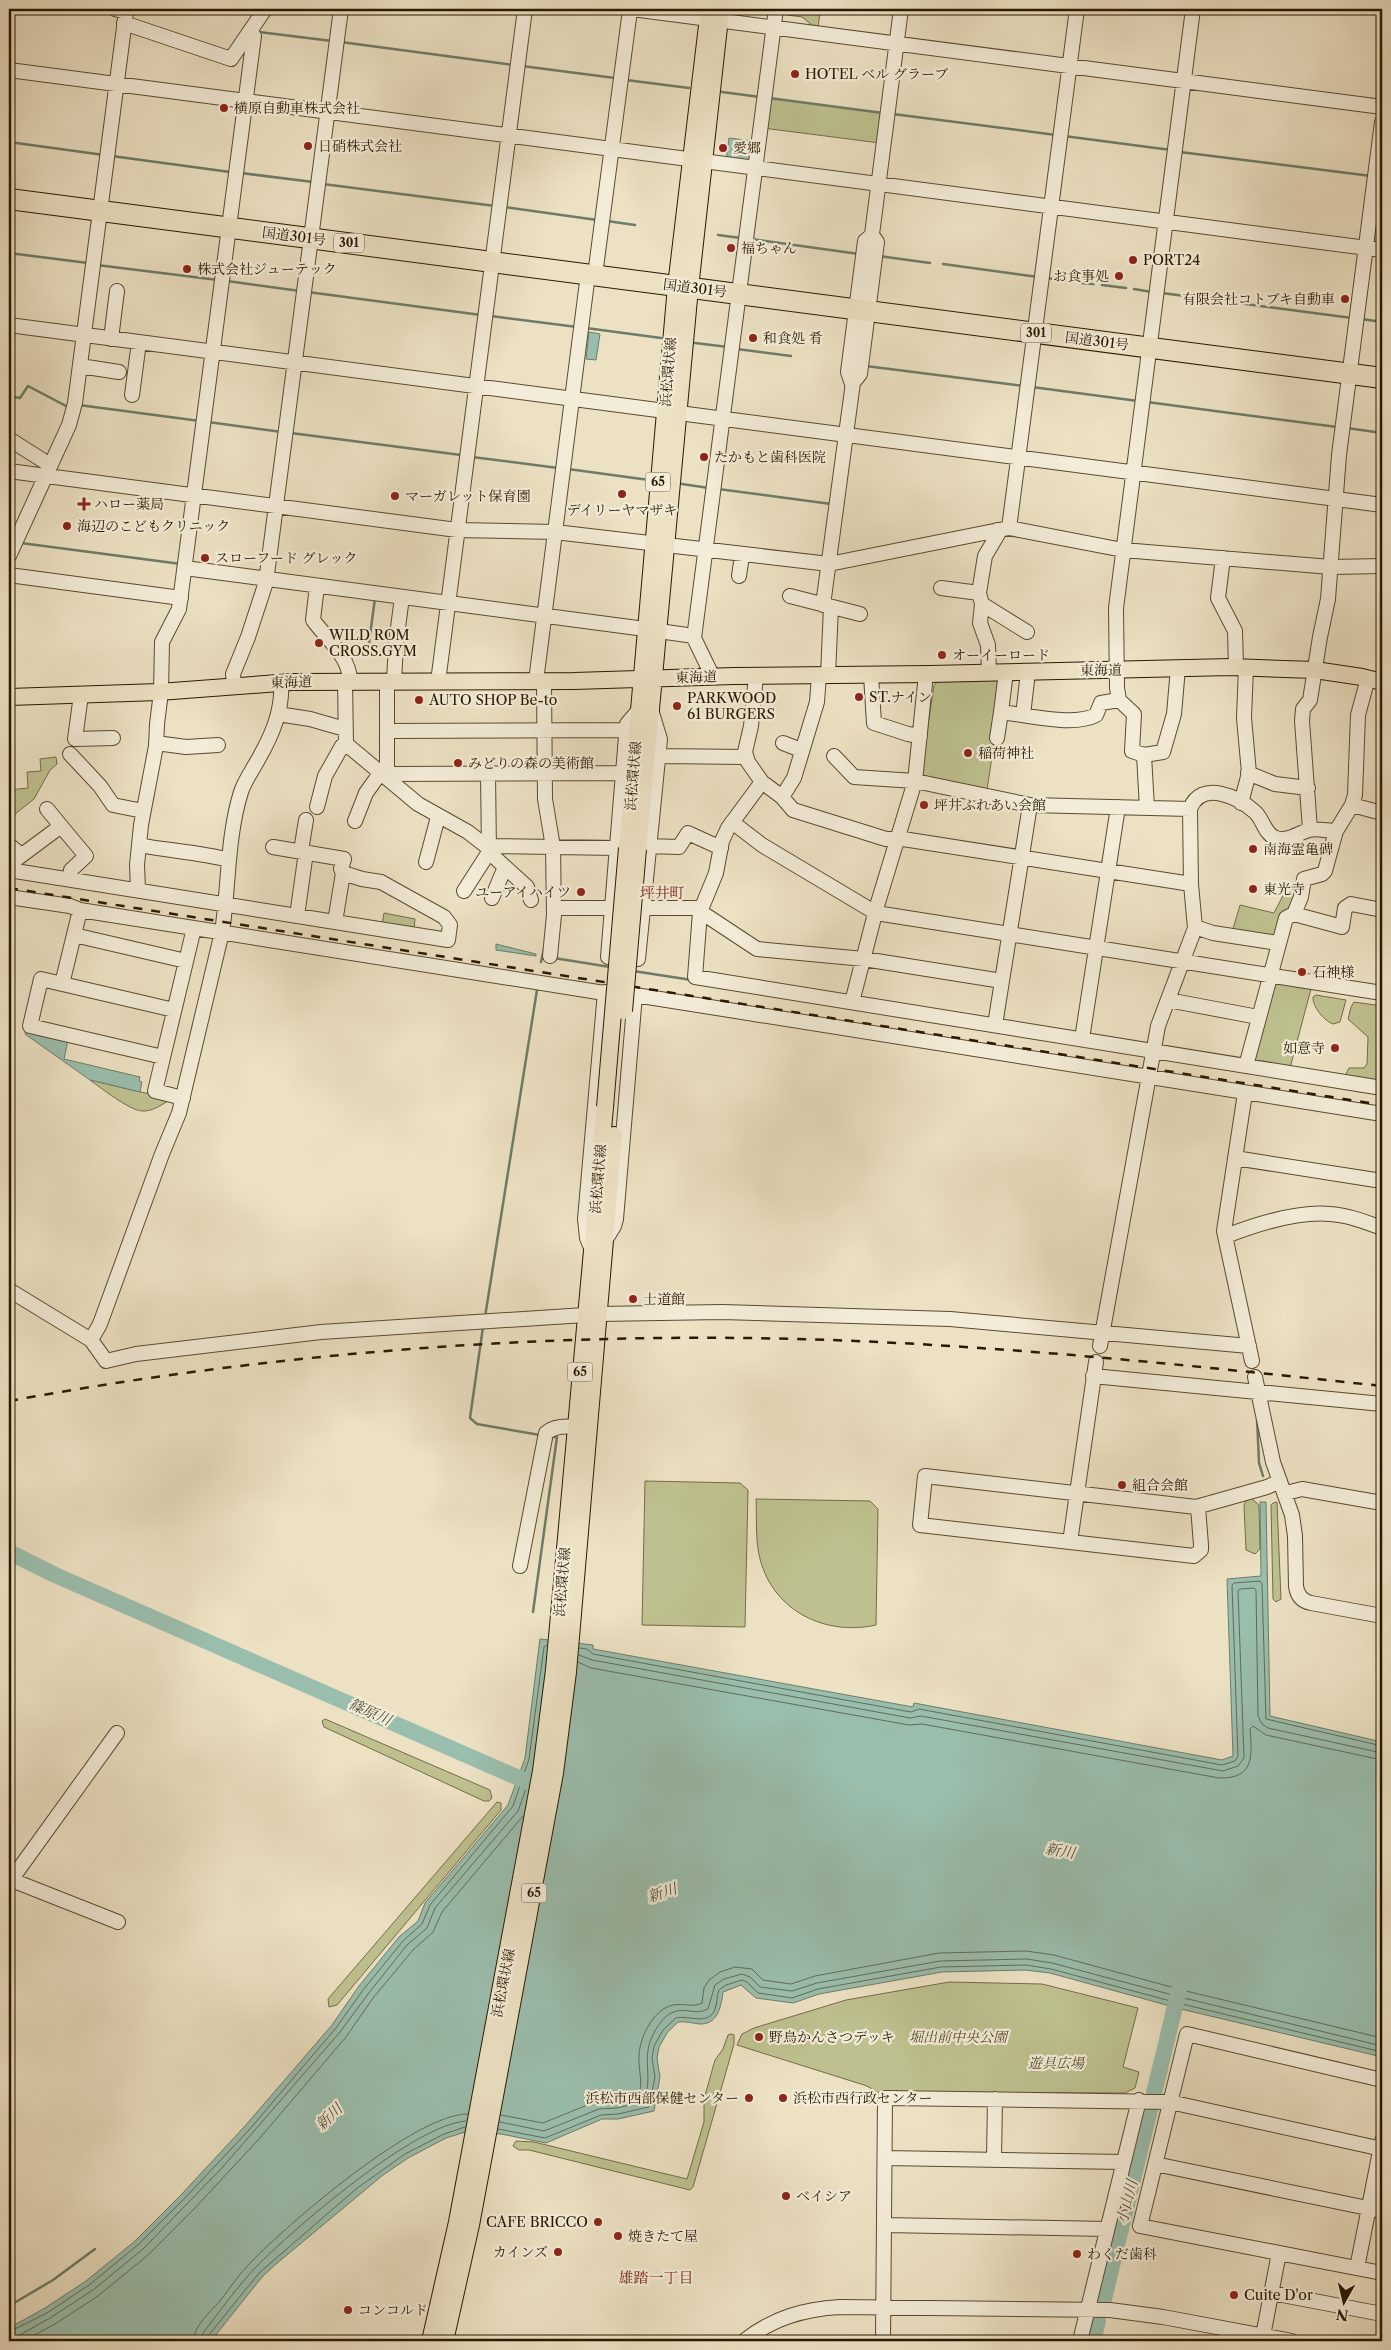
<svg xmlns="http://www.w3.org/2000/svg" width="1391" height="2350" viewBox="0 0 1391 2350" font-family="'Libre Caslon Text','Noto Serif JP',serif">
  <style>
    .green { fill: #bec18f; stroke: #746c48 }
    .water { fill: #9abead; stroke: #6d7c68 }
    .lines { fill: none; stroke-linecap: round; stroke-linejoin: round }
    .shore { stroke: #626b56; stroke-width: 1 }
    .stream { stroke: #6d7c68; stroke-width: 2.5 }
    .river { stroke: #9abead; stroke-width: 16 }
    .minor-casing { stroke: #5a4a31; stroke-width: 16 }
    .major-casing { stroke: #291800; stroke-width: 18 }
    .highway-casing { stroke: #291800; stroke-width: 22 }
    .minor { stroke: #f3ecd8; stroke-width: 14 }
    .major { stroke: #ece1c3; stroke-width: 16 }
    .highway { stroke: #ece1c3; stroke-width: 20 }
    .rail { stroke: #291800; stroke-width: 2.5; stroke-dasharray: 9 9; stroke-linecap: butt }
    .major-bridge-casing { stroke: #291800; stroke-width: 18; stroke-linecap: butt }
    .major-bridge { stroke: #ece1c3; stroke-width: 16 }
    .poi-dot { fill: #8f2418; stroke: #f3ecd8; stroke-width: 2 }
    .labels { text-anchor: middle; stroke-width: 4.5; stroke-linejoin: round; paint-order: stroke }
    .shield { fill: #f3ecd8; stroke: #665841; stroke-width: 1 }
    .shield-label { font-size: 12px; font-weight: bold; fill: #291800 }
    .poi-label { font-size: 14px; fill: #291800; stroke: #f3ecd8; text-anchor: start }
    .street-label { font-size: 14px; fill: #291800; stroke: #f3ecd8 }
    .park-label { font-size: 14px; font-style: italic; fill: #564b2b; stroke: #f3ecd8 }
    .neighbourhood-label { font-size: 15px; fill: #7a1f14; stroke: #f3ecd8 }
    .water-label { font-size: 15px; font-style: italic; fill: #51523d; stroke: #f3ecd8 }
  </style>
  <rect width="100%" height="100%" fill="#ece1c3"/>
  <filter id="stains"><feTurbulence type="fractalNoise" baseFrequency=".004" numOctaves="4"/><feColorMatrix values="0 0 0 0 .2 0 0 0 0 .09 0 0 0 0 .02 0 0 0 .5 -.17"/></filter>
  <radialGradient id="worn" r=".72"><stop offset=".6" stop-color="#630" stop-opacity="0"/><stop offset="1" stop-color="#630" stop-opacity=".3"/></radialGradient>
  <path class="green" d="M779,9L820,10L818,30L802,17L780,14Z
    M767,98L884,113L880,143L763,128Z
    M999,678L1003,683L987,790L926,781L921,774L934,685L938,681Z
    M56,757L57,764L50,770L34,799L14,815L9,813V790L28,788L27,772L41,771L40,759Z
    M1289,884L1297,887L1294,898L1273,938L1232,932L1240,905L1274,913Z
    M384,913L415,919L414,930L382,925Z
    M1274,983L1311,989L1290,1068L1252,1062Z
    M1316,995L1346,1000L1340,1022L1333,1024C1324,1021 1312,1006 1313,997Z
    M1354,1002L1382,1006V1083L1348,1077L1346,1074L1349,1068H1364L1367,1064L1368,1037L1348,1019L1351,1007Z
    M90,1080L171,1099C163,1104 152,1112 142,1111C129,1110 101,1088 90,1080Z
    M645,1481L740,1483L748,1490L745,1627L642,1625Z
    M1251,1498L1259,1505L1260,1549L1255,1554L1246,1550L1244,1505L1247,1499Z
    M756,1499L870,1501L878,1509L876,1625C826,1636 774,1612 760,1559C755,1540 757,1518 756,1499Z
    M1277,1502L1281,1599L1276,1602L1273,1599L1271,1505L1273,1503Z
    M325,1719L490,1790L492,1798L489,1801H484L324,1727L322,1721Z
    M497,1802L501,1803V1810L337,2005L329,2007L328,1999Z
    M949,1982L1042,1984L1138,2008L1123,2067L1139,2072L1135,2088L1125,2093L871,2092V2088L864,2085L737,2045L742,2034L754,2028L846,2000Z
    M731,2034L734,2035V2044L693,2187L690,2190L529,2150H519L513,2146L516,2141L534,2142L687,2179L704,2122V2099L715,2060L723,2049L728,2035Z"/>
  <path class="water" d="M729,138L753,141L750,163L726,160Z
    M589,332L600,334L596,360L586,359Z
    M496,944L536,954V956L496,950Z
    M26,1030L68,1040L64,1059L140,1077L139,1081L142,1082L140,1092L90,1080L25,1034Z
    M1260,1502H1266L1270,1716L1382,1742V2057L1181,2009L1050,1973L1025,1970L942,1972L819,1994L793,2003L756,1998L741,1985L723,1992C721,2007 718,2025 699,2024C692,2023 685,2021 678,2022L667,2033L659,2047L657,2058L660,2077L654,2111L618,2119H602L546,2143L501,2134L465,2132L446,2138L408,2158L383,2175L276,2264L262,2277L211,2341H9V2328L45,2308L86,2281L135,2241L180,2196L245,2126L332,2025L359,1986L399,1937L418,1921L425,1903L508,1805L525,1758L540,1639L593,1645V1649L913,1707L914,1703L1222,1760L1233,1756L1227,1579L1261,1576Z"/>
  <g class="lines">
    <path class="shore" d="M579,1648L587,1649L593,1654L911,1712L919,1709L1222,1765L1235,1761L1238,1756L1232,1585L1234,1583L1260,1581L1262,1584L1266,1719L1382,1746
      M579,1655L592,1660L910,1718L921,1716L1223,1771L1238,1766L1244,1758L1238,1591L1240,1589L1254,1588L1256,1590L1258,1716L1262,1724L1268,1728L1382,1753
      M578,1662L591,1668L909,1725L922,1724L1219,1778C1255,1779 1252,1755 1250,1729L1253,1726L1266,1735L1382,1760
      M501,2115L543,2123L597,2101L617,2100L638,2095C644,2083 638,2070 639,2057C639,2040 650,2017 665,2008C679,2000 692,2009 702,2003L704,1988L709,1980L720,1972L735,1967L752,1969L763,1980L791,1984L815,1976L939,1953L1026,1951L1054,1955L1186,1991L1382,2038
      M500,2122L544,2131L599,2109L617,2108L643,2102C655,2076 639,2058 655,2031C659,2024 664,2017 671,2013C685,2006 694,2016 708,2009L715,1985L724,1979L742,1974L750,1977L760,1987L792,1991L817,1983L940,1961L1027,1959L1052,1963L1184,1998L1382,2046
      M498,2129L545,2138L601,2115L618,2114L649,2107L655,2077L652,2058L654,2046L663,2030L676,2018C689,2015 709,2026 715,2009C718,2002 716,1996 719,1990L726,1985L742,1980L747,1982L758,1993L792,1998L818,1989L941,1967L1026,1965L1051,1969L1182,2004L1382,2052
      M9,2332L47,2313L89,2285L139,2244L184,2199L249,2130L336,2028L363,1990L403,1941L422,1924L430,1905L513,1806L529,1759L544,1647L547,1645
      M9,2338L16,2337L50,2318L93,2290L143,2249L221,2169L340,2032L368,1994L407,1945L427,1928L435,1908L518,1811L531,1775
      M23,2341L55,2324L98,2296L148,2255L194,2209L259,2139L346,2037L373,1998L413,1950L433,1932L442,1912L523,1816
      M193,2341C194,2326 210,2312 220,2301C230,2288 239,2274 251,2262C288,2224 416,2113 468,2114
      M201,2341L203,2333C220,2311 237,2287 256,2267C293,2229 415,2124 466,2121
      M207,2341L208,2336L259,2273L356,2189L405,2154L444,2134L465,2127"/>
    <path class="stream" d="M101,9L111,11
      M259,32L332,41
      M341,42L513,65
      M522,66L615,78
      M626,80L689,88
      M722,92L760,97
      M769,98L883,113
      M893,114L1056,135
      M1064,136L1171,150
      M9,142L104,155
      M1180,152L1371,176
      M112,156L230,172
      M241,173L313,182
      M323,184L495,206
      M504,207L597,220
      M607,221L635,225
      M718,235L741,238
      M751,239L859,254
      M9,253L88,263
      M879,256L930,263
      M943,264L1038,277
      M97,265L218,280
      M1046,278L1073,281
      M227,281L300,291
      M1081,283L1094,284
      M1102,285L1126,288
      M1134,289L1152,292
      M308,292L481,315
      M1162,293L1352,318
      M491,316L577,327
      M1362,319L1382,322
      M586,328L661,338
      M695,343L728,347
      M737,349L791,356
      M866,366L1024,386
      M1032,387L1138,401
      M9,396L20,398L28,386L68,407
      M1147,402L1337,427
      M79,405L200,421
      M208,422L282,432
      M1347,428L1382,433
      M291,433L461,455
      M472,457L558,468
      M568,469L649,480
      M682,484L709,488
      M718,489L831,504
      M21,543L181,564
      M375,598L368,651L390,654
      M554,958L610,967
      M541,962L544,949
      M633,971L692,980
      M485,1317L537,990
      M483,1327L470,1418L477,1424L540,1435
      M1257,1419L1259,1463L1263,1476
      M533,1612L557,1437H553
      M9,2306L53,2280L95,2249"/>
    <path class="river" d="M9,1552L55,1575L537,1786
      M1154,2093L1180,1986
      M1104,2299L1151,2105
      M1093,2341L1098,2321"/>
    <g class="minor-casing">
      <path id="minor" d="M632,9L1382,107
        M124,23L231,59L265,9
        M9,70L1382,250
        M872,235L877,242L860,374L852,384L848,372L865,241Z
        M871,242L901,9
        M595,275L630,10L632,9
        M9,325L665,411
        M111,339L117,291
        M80,366L119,372
        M132,395L139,342
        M679,413L1382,505
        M9,439L50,465
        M9,471L457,530L555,532L829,564L1009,528L1123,550L1331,567L1382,566
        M1009,528L1077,9
        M9,556L69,425L75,403L126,12L115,9
        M1223,558L1218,598L1235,631L1236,667
        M185,568L645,629
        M9,575L181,598
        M739,576L742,555
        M317,586L313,620C326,638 350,657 350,681
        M941,588L979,593
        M790,596L860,614
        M982,604L1027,632
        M823,605L854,375
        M659,631L694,636
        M1006,672L1001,712C1027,715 1073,727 1096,715L1101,703L1119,700
        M989,673L988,645L980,623L982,604L979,593L985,556L998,534L997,530
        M828,675L831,607
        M871,675L874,723L908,734L920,736
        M756,676L751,726L745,752L748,762L762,782L782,797L793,810L886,839H903L1191,884
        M709,677V669L694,638L776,9
        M345,681L346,744L418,804L468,832L486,846L617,848
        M536,681L588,274
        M544,681L545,799L553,847L554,915L550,956
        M387,682V774L623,773
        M394,682L396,643L402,597
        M438,682L525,9
        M234,686L233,674L248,637L266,582L341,9
        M81,695L75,739L113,738
        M638,711L627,724L608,957L638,959L660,739L652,713
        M278,714L310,719L345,729
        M1023,715L1028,672
        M387,731L627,730
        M997,738L1001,712
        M156,743L186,747L218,745
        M783,743L801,750
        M70,754L100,786L113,805L143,811
        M1144,755L1163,752L1174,714L1178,668
        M658,756L746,757
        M834,756L854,777L915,781L1030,805L1190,809
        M1248,773L1275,784L1308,788
        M762,782L728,828L722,841L716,873L700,912L695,977L1382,1088
        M782,797L794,778L817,702L819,675
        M1241,803L1249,773L1244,718L1246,667
        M1352,805L1382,813
        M317,807L325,776L342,746L346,744
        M1147,808L1144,755L1132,751L1134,714L1119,700L1117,688L1116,608L1193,9
        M47,809L61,826
        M355,821L366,793L381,772
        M732,822L762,845L876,913L1382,993
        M1310,829L1302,721L1303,709L1310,700L1320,637L1328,599L1339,455L1382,122
        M9,845L21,855
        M139,845C169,851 199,852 229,860
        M648,846L679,847L688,833L721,848
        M301,851L306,820
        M489,852L505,867L492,898
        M426,862L438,817
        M505,867L527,887L531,900
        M9,870L448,940L450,925L444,917L381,882L362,879L343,873L341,869L344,859L273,847
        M13,870L14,861L61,826L86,856L71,870L70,879
        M138,890L137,865L141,825L156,746L157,724L161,692L162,642L179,609L254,36L249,32
        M464,891L489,852L488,773
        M9,897L70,906L80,910
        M554,908H701
        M1294,914L1301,897L1304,879L1322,874L1325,871L1336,831L1352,805L1355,795L1358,715L1368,678
        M297,916L306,852
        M700,916H707L757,949L864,959L1002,981
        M335,922L343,873
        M1195,927L1213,933L1278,943
        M74,935L186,961
        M62,984L80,910L598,992L635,995L1382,1114
        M1168,1000L1258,1017
        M852,1002L877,906L915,781L926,674
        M995,1025L1030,805
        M1082,1039L1118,807
        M163,1057L30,1026L41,979L174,1010
        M1246,1066L1286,918L1294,914L1342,927L1345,908L1351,904L1382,910
        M1245,1093L1224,1231L1252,1361
        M183,1098L155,1091L194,928
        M1235,1158L1382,1181
        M1226,1236C1257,1224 1297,1211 1330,1214C1348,1215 1365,1222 1382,1228
        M606,1239L614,1226L616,1219L635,995
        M592,1250L587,1238L585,1219L605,992
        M9,1290L91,1340L106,1361L136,1354L321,1332L585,1315
        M599,1314L722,1312L950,1319L1249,1346
        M91,1340L100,1324L162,1154L179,1113L222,932C229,886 227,837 241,792C245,780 253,769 259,758C272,735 283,710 281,682
        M1100,1346L1158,1026L1195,928L1191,884L1190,809C1201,779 1238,797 1255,812C1263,819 1265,835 1276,838C1288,842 1298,833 1309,830C1317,828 1328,831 1336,831
        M1093,1376L1382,1404
        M1255,1377L1273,1462L1292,1515L1295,1536L1296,1586C1297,1595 1302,1601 1311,1603L1382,1616
        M1286,1493L1302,1489L1382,1503
        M1198,1507L1201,1545V1550L1194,1556L920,1525L925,1476L1196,1507L1267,1487L1280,1481
        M1070,1542L1096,1362
        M520,1566L546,1433C554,1426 565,1426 575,1427
        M9,1879L118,1922
        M11,1880L117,1733
        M1382,2080L1187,2034L1140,2226L1382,2273
        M885,2158L1124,2162
        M994,2159L995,2099
        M1155,2164L1382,2211
        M884,2225L1107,2229
        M1357,2268L1382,2141
        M1272,2293L1382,2314
        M744,2341C773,2318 804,2309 840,2307L1110,2310L1163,2317L1292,2341
        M883,2341L885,2098L1170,2102L1382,2149
        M1080,2341L1139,2100
        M1262,2341L1279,2253"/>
    </g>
    <g class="major-casing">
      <path id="major" d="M9,697L159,692L292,682L574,681L734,676L930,674L1231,667L1315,670L1362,677L1382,682
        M627,848L676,286L709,9
        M638,849L690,288L721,9
        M430,2341L457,2222L541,1771L554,1670L605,1107
        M445,2341L471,2225L555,1773L568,1672L614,1135"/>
    </g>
    <g class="highway-casing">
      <path id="highway" d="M9,199L1382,378"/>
    </g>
    <use href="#minor" class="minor"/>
    <use href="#major" class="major"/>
    <use href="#highway" class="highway"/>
    <path class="rail" d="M9,888L1382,1105
      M9,1401C294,1349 588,1328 878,1342C1047,1350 1215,1368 1382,1386"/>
    <g class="major-bridge-casing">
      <path id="major-bridge" d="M624,1011L638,849
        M605,1107L627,848"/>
    </g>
    <use href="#major-bridge" class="major-bridge"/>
  </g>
  <g class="poi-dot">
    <circle cx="795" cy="74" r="5"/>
    <circle cx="224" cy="108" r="5"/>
    <circle cx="308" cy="146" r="5"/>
    <circle cx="723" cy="148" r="5"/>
    <circle cx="731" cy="248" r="5"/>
    <circle cx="1133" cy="260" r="5"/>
    <circle cx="187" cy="269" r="5"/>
    <circle cx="1119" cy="276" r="5"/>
    <circle cx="1345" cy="299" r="5"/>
    <circle cx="753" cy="338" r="5"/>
    <circle cx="704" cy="457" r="5"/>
    <circle cx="622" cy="494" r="5"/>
    <circle cx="395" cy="496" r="5"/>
    <path d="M81.5 496.5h5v5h5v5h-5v5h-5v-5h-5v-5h5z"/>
    <circle cx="67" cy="526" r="5"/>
    <circle cx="205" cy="558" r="5"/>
    <circle cx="319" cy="643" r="5"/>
    <circle cx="942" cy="655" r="5"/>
    <circle cx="859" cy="697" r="5"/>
    <circle cx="419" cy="700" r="5"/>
    <circle cx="677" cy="706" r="5"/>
    <circle cx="968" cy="753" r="5"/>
    <circle cx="458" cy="763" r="5"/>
    <circle cx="924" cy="805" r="5"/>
    <circle cx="1253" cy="849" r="5"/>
    <circle cx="1253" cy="889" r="5"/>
    <circle cx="581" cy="892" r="5"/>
    <circle cx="1302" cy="972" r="5"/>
    <circle cx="1335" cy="1048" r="5"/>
    <circle cx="633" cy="1299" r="5"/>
    <circle cx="1122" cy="1485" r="5"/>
    <circle cx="759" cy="2037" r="5"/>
    <circle cx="749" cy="2098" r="5"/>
    <circle cx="783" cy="2098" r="5"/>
    <circle cx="786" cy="2196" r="5"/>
    <circle cx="598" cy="2222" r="5"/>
    <circle cx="618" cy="2236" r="5"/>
    <circle cx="558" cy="2252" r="5"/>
    <circle cx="1077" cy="2254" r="5"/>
    <circle cx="1234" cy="2295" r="5"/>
    <circle cx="348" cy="2310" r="5"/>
  </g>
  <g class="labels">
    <g class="shield">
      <rect x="334" y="233.5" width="30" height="19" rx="4"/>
      <rect x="1021" y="323.5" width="30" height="19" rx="4"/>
      <rect x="645.5" y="472.5" width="25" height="19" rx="4"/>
      <rect x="567.5" y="1362.5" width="25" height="19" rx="4"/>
      <rect x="521.5" y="1883.5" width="25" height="19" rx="4"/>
    </g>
    <g class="shield-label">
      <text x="349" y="247">301</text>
      <text x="1036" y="337">301</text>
      <text x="658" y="486">65</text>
      <text x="580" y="1376">65</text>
      <text x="534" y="1897">65</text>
    </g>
    <g class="poi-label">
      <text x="805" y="79">HOTEL ベル グラーブ</text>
      <text x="234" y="113">横原自動車株式会社</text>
      <text x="318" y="151">日硝株式会社</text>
      <text x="733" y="153">愛郷</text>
      <text x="741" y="253">福ちゃん</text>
      <text x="1143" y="265">PORT24</text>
      <text x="197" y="274">株式会社ジューテック</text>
      <text x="1109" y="281" text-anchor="end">お食事処</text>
      <text x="1335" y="304" text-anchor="end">有限会社コトブキ自動車</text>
      <text x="763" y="343">和食処 肴</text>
      <text x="714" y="462">たかもと歯科医院</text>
      <text x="405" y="501">マーガレット保育園</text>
      <text x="94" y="509">ハロー薬局</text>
      <text x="622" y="515" text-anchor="middle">デイリーヤマザキ</text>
      <text x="77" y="531">海辺のこどもクリニック</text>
      <text x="215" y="563">スローフード グレック</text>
      <text x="329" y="640">WILD ROM<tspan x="329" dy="16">CROSS.GYM</tspan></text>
      <text x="952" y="660">オーイーロード</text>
      <text x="869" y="702">ST.ナイン</text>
      <text x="687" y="703">PARKWOOD<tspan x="687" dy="16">61 BURGERS</tspan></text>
      <text x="429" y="705">AUTO SHOP Be-to</text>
      <text x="978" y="758">稲荷神社</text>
      <text x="468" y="768">みどりの森の美術館</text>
      <text x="934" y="810">坪井ふれあい会館</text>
      <text x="1263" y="854">南海霊亀碑</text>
      <text x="1263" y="894">東光寺</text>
      <text x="571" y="897" text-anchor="end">ユーアイハイツ</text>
      <text x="1312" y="977">石神様</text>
      <text x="1325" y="1053" text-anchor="end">如意寺</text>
      <text x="643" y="1304">士道館</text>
      <text x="1132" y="1490">組合会館</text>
      <text x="769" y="2042">野鳥かんさつデッキ</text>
      <text x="739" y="2103" text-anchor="end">浜松市西部保健センター</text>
      <text x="793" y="2103">浜松市西行政センター</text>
      <text x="796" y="2201">ベイシア</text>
      <text x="588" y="2227" text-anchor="end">CAFE BRICCO</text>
      <text x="628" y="2241">焼きたて屋</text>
      <text x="548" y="2257" text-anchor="end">カインズ</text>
      <text x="1087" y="2259">わくだ歯科</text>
      <text x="1244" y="2300">Cuite D'or</text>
      <text x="358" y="2315">コンコルド</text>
    </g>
    <g class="street-label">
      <text transform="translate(294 236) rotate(7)" y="5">国道301号</text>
      <text transform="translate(695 288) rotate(7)" y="5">国道301号</text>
      <text transform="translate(1097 341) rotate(7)" y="5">国道301号</text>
      <text transform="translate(668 372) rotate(-85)" y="5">浜松環状線</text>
      <text transform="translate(1101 670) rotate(-1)" y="5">東海道</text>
      <text transform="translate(696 677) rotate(-2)" y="5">東海道</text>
      <text transform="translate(291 682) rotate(-2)" y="5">東海道</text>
      <text transform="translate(633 776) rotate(-85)" y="5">浜松環状線</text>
      <text transform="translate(598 1179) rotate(-85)" y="5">浜松環状線</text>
      <text transform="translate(562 1582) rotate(-85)" y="5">浜松環状線</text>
      <text transform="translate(503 1983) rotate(-79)" y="5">浜松環状線</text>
    </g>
    <g class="park-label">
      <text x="958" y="2042">堀出前中央公園</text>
      <text x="1056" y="2068">遊具広場</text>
    </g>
    <g class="neighbourhood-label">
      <text x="662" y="898">坪井町</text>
      <text x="656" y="2283">雄踏一丁目</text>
    </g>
    <g class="water-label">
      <text transform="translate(370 1712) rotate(24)" y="5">篠原川</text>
      <text transform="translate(1060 1851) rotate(9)" y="5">新川</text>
      <text transform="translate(662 1893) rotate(-19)" y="5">新川</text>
      <text transform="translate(329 2117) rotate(-44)" y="5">新川</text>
      <text transform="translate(1127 2202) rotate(-76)" y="5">小山川</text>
    </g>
  </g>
  <rect width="1391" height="2350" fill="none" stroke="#ece1c3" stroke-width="30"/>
  <rect x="10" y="10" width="1371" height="2330" fill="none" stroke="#291800" stroke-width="2.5"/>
  <rect x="15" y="15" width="1361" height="2320" fill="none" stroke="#291800"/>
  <g transform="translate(1344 2302) rotate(188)" stroke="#f3ecd8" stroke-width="4" paint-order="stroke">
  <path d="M0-4L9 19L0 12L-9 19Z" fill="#291800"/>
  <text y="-8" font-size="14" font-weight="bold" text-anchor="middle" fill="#291800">N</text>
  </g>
  <rect width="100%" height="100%" filter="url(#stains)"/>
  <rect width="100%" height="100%" fill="url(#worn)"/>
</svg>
